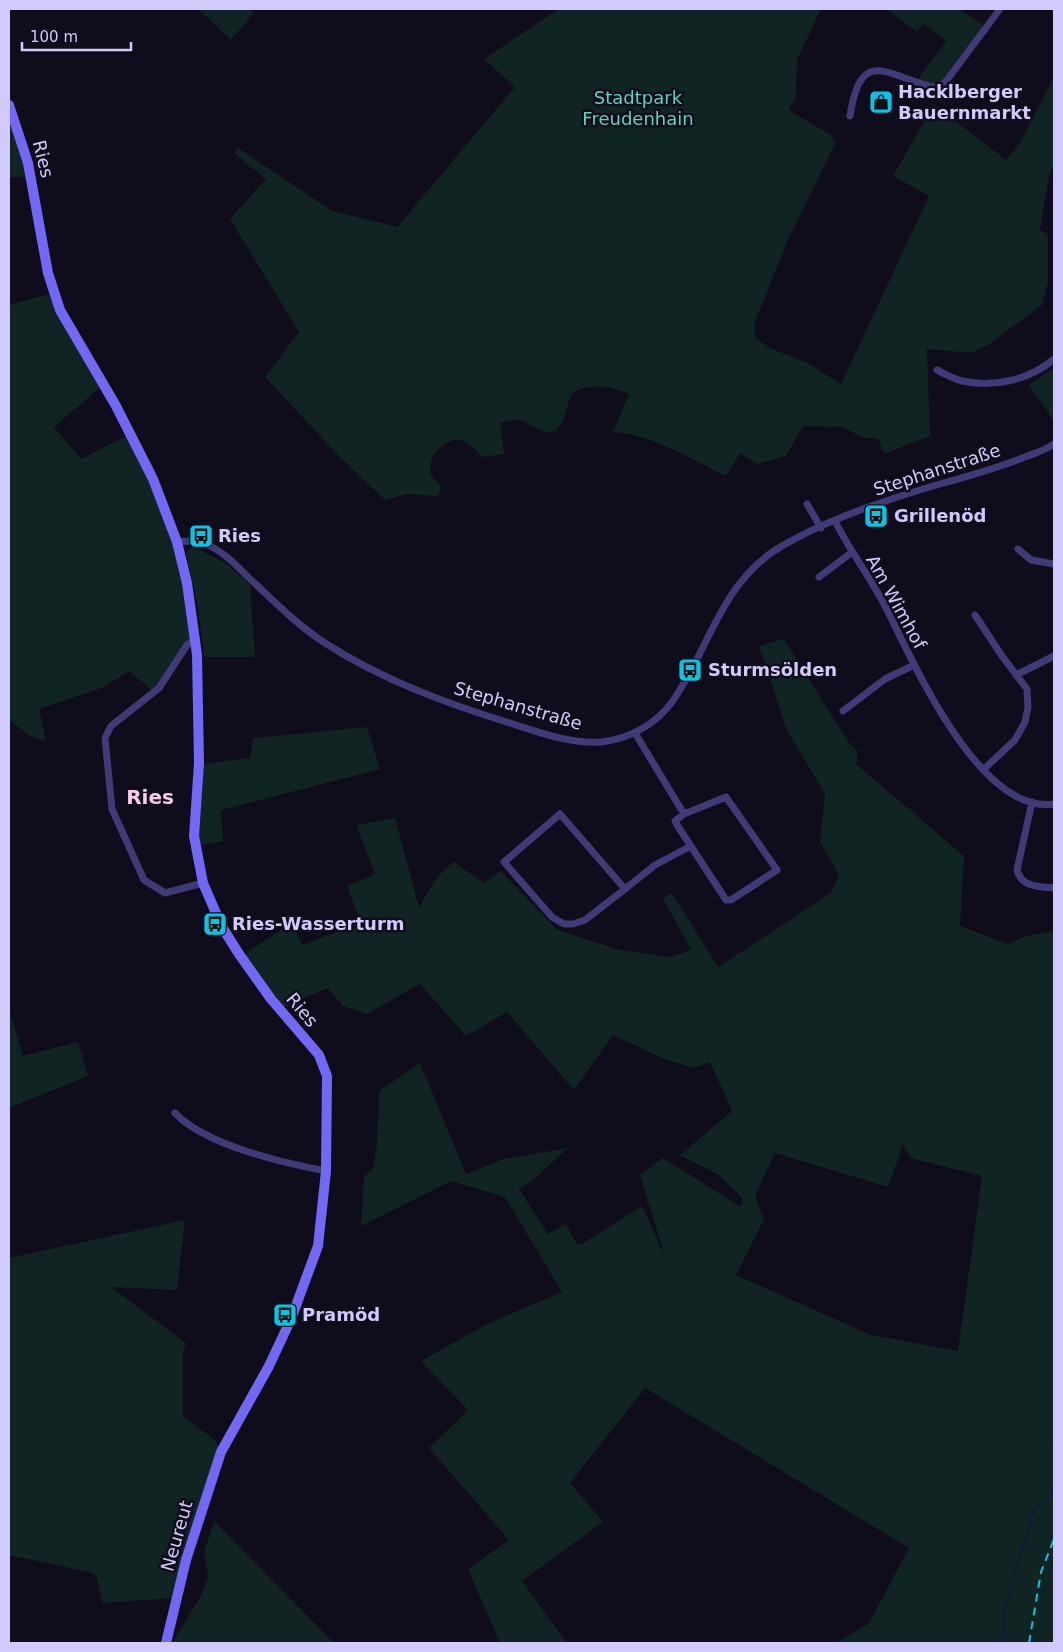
<svg xmlns="http://www.w3.org/2000/svg" width="1063" height="1652" viewBox="0 0 1063 1652" font-family="'DejaVu Sans',sans-serif">
  <style>
    .green { fill: #102424; fill-rule: evenodd }
    .lines { fill: none; stroke-linecap: round; stroke-linejoin: round }
    .stream { stroke: #0d1b39; stroke-width: 2 }
    .street { stroke: #403a77; stroke-width: 7 }
    .secondary { stroke: #7268f4; stroke-width: 10 }
    .rail { stroke: #10c2e1; stroke-width: 2; stroke-dasharray: 8 6; stroke-linecap: butt }
    .labels { text-anchor: middle; stroke-width: 5; stroke-linejoin: round; paint-order: stroke }
    .poi-label { font-size: 18px; font-weight: bold; fill: #d2cafb; stroke: #0f0c1b; text-anchor: start }
    .park-label { font-size: 18px; fill: #5cd4bc; stroke: #0f0c1b }
    .street-label { font-size: 18px; fill: #d2cafb; stroke: #0f0c1b }
    .quarter-label { font-size: 20px; font-weight: bold; fill: #fbcce8; stroke: #0f0c1b }
  </style>
  <rect width="100%" height="100%" fill="#0f0c1b"/>
  <path class="green" d="M198,9H250L254,13L231,40Z
    M559,9H821L797,60L796,96L789,110L831,135L835,144L786,244L755,322V337L767,347L808,363L841,384L929,196L893,176L934,104L1006,160L1020,143L1054,77V167L1050,172L1040,229L1048,236V281L1042,305L988,345L971,353L927,349L930,436L884,454L878,438H865L841,427L803,426L786,456L757,464L740,453L726,476C690,459 653,434 613,432L629,394C610,386 589,382 571,394L564,419L556,431L544,432L520,420L500,422L504,454L482,457C476,450 469,442 460,440C444,438 426,459 431,475C433,479 439,483 441,487L438,496L407,494L385,500L339,456L265,377L299,332L230,219L266,179L234,153L238,148L332,211L397,227L515,87L484,59Z
    M887,9H959L986,27L939,88L915,83L946,41L924,24L917,32Z
    M9,105L31,176L9,178Z
    M53,293L103,385L54,427L81,459L130,434L177,542L191,642L155,693L129,671L104,687L39,709L46,741L30,736L9,720V305Z
    M1054,368V421L1029,385Z
    M193,546L227,564L250,585L255,657H204L198,608L186,553Z
    M784,639L849,743L858,752L856,764L964,856L960,926L1008,944L1026,936L1054,931V1643H836L869,1623L909,1548L645,1388L570,1483L603,1522L522,1581L567,1643H500L468,1569L509,1540L429,1448L468,1410L421,1361L487,1324L562,1292L505,1197L451,1181L361,1226L364,1177L373,1168L377,1144L379,1091L420,1063L466,1174L503,1159L568,1148L532,1181L519,1189L548,1234L566,1224L576,1243L582,1244L642,1206L665,1256L640,1175L663,1158L741,1207L743,1199L719,1175L680,1155L732,1111L710,1062L693,1068L662,1058L613,1035L574,1090L507,1012L466,1036L420,984L367,1014L343,1006L328,988L284,1007L246,956L247,952L292,923L302,945L361,923L347,886L375,874L356,825L395,818L419,907C430,890 436,874 454,862L484,883L501,871L557,930L620,950L671,957L691,950L663,898L672,893L718,967L831,893L839,875L820,842L825,794L786,728L759,646ZM903,1145L911,1158L982,1176L958,1351L871,1335L736,1275L764,1219L755,1196L775,1153L888,1187Z
    M367,727L380,769L221,810L223,841L200,845L198,841L202,764L250,758L253,738Z
    M9,1008L23,1056L78,1042L88,1076L9,1108Z
    M185,1220L177,1290L111,1287L186,1343L183,1352V1416L215,1440L221,1452L173,1598L102,1603L97,1577L89,1572L9,1555V1258Z
    M214,1521L334,1643H172L201,1596L208,1577L204,1552Z"/>
  <g class="lines">
    <path class="stream" d="M1054,1443L1052,1444L1054,1450
      M995,1643L1003,1638L1005,1607L1034,1510L1054,1493"/>
    <path class="street" d="M850,116C861,41 891,80 938,88L947,80L1000,9
      M937,370C945,374 954,379 962,381C993,388 1030,380 1054,359
      M807,504L821,528
      M835,521C850,551 870,577 885,606C913,661 979,815 1054,804
      M177,542C186,541 195,540 203,543C221,549 236,565 249,578C273,600 297,625 325,643C382,680 448,704 513,724C541,733 571,744 601,742C629,739 655,725 672,702C708,651 720,587 774,551C819,522 888,499 940,484C969,476 997,468 1025,457C1035,453 1046,450 1054,444
      M1018,549L1031,560L1054,564
      M819,577L851,553
      M975,615L1002,656L1027,689L1028,707L1025,722L1015,740L984,769
      M196,639L187,645L159,688L111,726L105,738L112,809L144,880L165,893L203,883
      M1016,675L1054,656
      M843,711L885,679L914,665
      M635,733L684,814L726,797L777,870L731,900H726L679,828L675,821L684,814
      M1032,802L1017,870C1021,887 1040,887 1054,888
      M625,889L585,920L573,924H564L552,917L504,862L560,814L625,889L655,865L689,847
      M175,1113C205,1145 283,1163 326,1171"/>
    <path class="secondary" d="M9,105L28,163L48,273L60,310L116,406L153,479L177,542L187,583L197,655L199,763L194,836L203,883L222,927L239,954L271,999L319,1055L327,1076L326,1171L318,1246L291,1319L269,1366L221,1452L186,1560L166,1643"/>
    <path class="rail" d="M1029,1643L1041,1572L1054,1539"/>
  </g>
  <defs>
    <g id="shop-square" transform="scale(1.25)"><rect x="-9" y="-9" width="18" height="18" rx="4" fill="#10c2e1" stroke="#0f0c1b"/><path d="M-5-2.5h2.3a2.7 3.5 0 0 1 5.4 0H5L5.5 6h-11ZM-1.5-2.5h3a1.5 2.3 0 0 0-3 0Z" fill="#111"/></g>
    <g id="bus-square" transform="scale(1.25)"><rect x="-9" y="-9" width="18" height="18" rx="4" fill="#10c2e1" stroke="#0f0c1b"/><path d="M-5-6H5V4H4V6H2V4H-2V6H-4V4H-5ZM-3.5-4V0h7V-4ZM-3.5 1.2v1.5H-2V1.2ZM2 1.2v1.5H3.5V1.2Z" fill="#111"/></g>
  </defs>
  <g fill-rule="evenodd">
    <use href="#shop-square" x="881" y="102"/>
    <use href="#bus-square" x="876" y="516"/>
    <use href="#bus-square" x="201" y="536"/>
    <use href="#bus-square" x="690" y="670"/>
    <use href="#bus-square" x="215" y="924"/>
    <use href="#bus-square" x="285" y="1315"/>
  </g>
  <g class="labels">
    <g class="poi-label">
      <text x="898" y="98">Hacklberger<tspan x="898" dy="21">Bauernmarkt</tspan></text>
      <text x="894" y="522">Grillenöd</text>
      <text x="218" y="542">Ries</text>
      <text x="708" y="676">Sturmsölden</text>
      <text x="232" y="930">Ries-Wasserturm</text>
      <text x="302" y="1321">Pramöd</text>
    </g>
    <g class="park-label">
      <text x="638" y="104">Stadtpark<tspan x="638" dy="21">Freudenhain</tspan></text>
    </g>
    <g class="street-label">
      <text transform="translate(43 159) rotate(76)" y="6">Ries</text>
      <text transform="translate(937 470) rotate(-18)" y="6">Stephanstraße</text>
      <text transform="translate(896 602) rotate(61)" y="6">Am Wimhof</text>
      <text transform="translate(518 706) rotate(16)" y="6">Stephanstraße</text>
      <text transform="translate(302 1010) rotate(50)" y="6">Ries</text>
      <text transform="translate(177 1536) rotate(-74)" y="6">Neureut</text>
    </g>
    <g class="quarter-label">
      <text x="150" y="804">Ries</text>
    </g>
  </g>
  <rect width="1063" height="1652" fill="none" stroke="#d2cafb" stroke-width="20"/>
  <path d="M22 42v8h109v-8" fill="none" stroke="#d2cafb" stroke-width="2.5"/>
  <text x="30" y="42" font-size="15" fill="#d2cafb" stroke="#0f0c1b" stroke-width="4" paint-order="stroke">100 m</text>
</svg>
